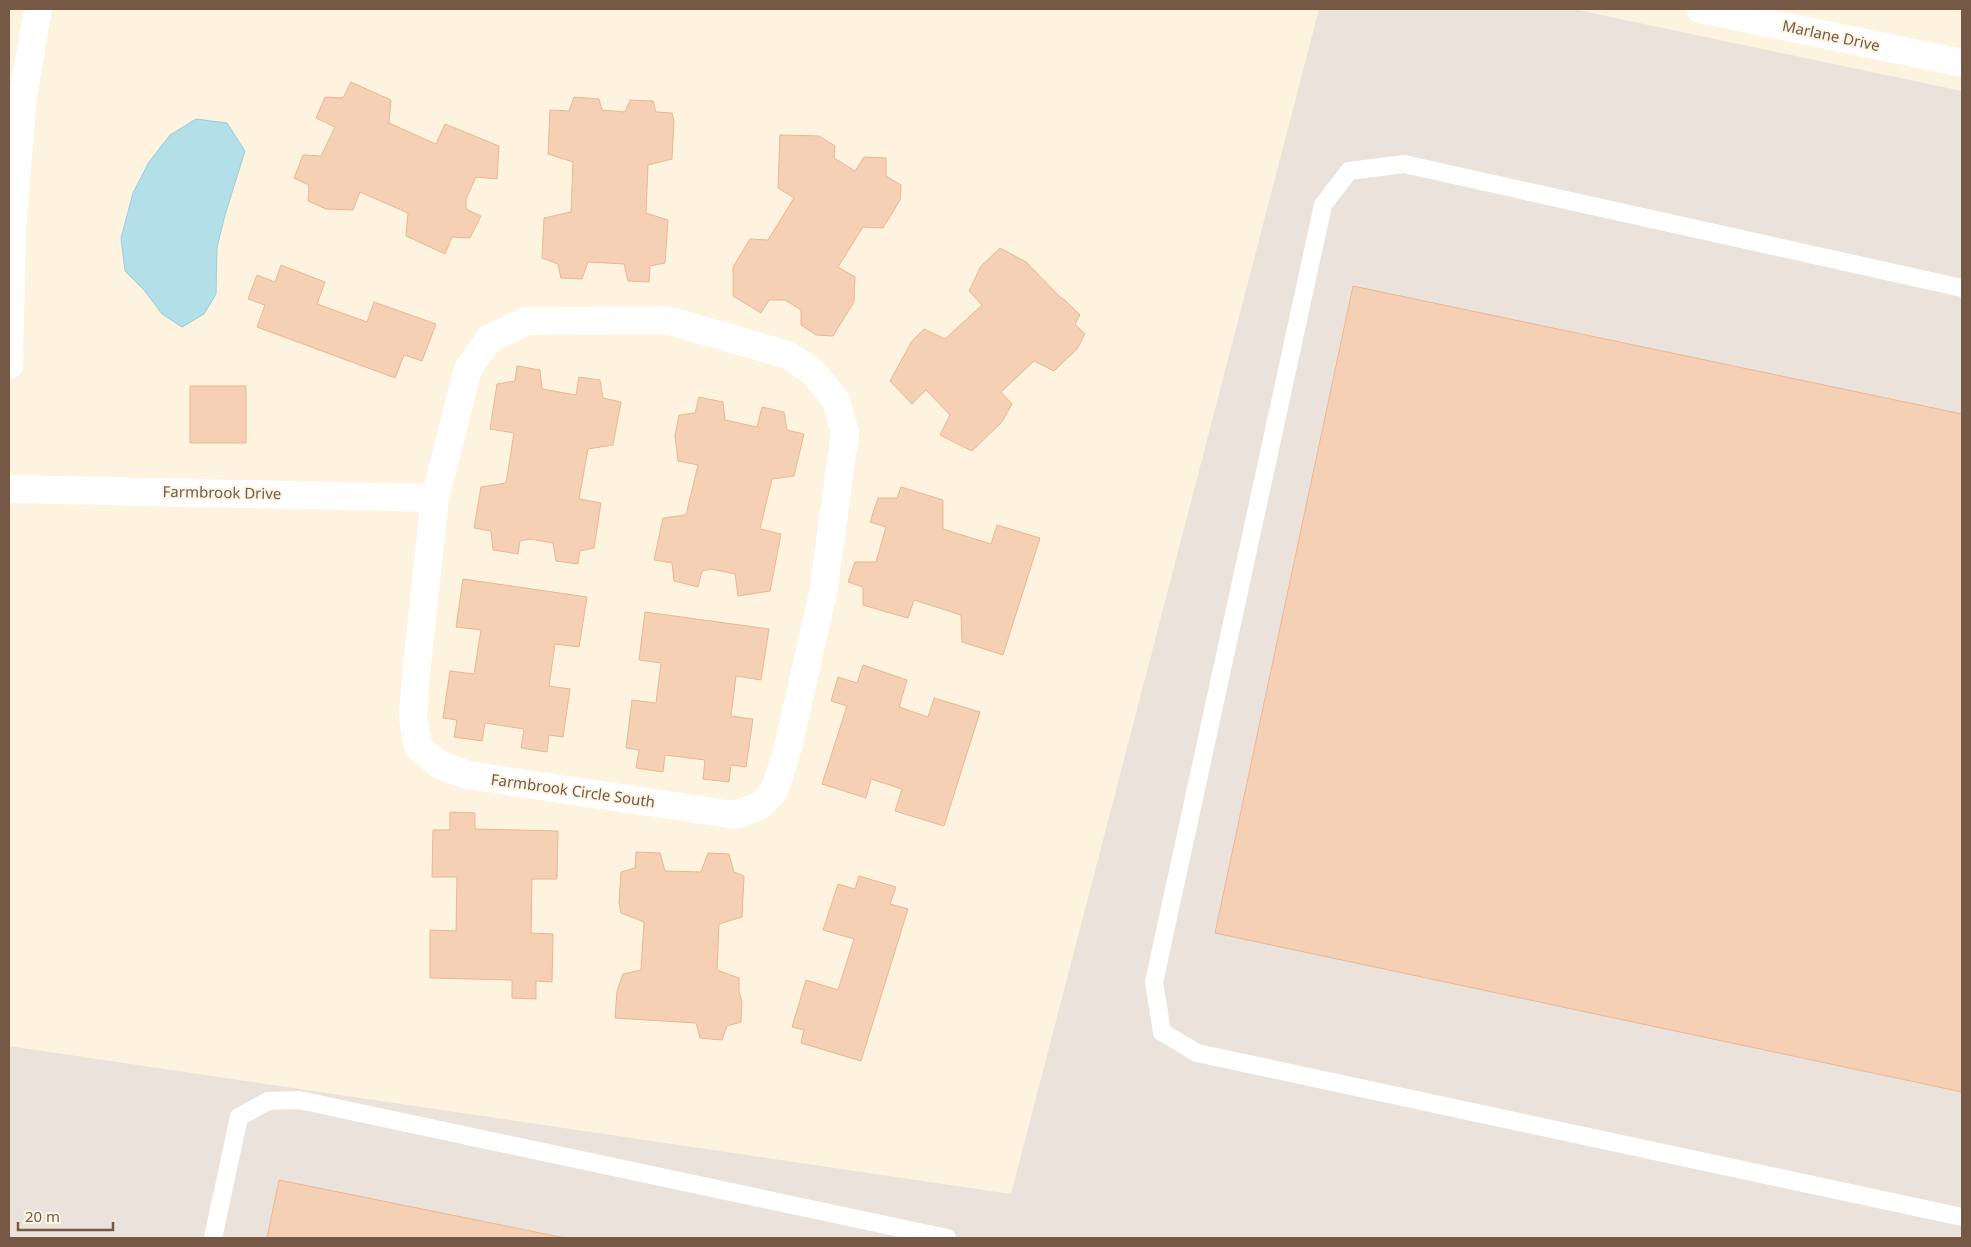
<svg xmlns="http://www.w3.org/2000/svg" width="1971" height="1247" viewBox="0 0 1971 1247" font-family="'Noto Sans',sans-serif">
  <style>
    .industrial { fill: #ebe3db }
    .water { fill: #b2dfe8; stroke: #98cedb }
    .building { fill: #f5d0b4; stroke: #e9b794 }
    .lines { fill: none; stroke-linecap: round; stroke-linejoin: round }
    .service { stroke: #fff; stroke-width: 18 }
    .minor { stroke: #fff; stroke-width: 28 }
    .tertiary { stroke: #fff; stroke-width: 28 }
    .secondary { stroke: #fff; stroke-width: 28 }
    .labels { text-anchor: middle; stroke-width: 4; stroke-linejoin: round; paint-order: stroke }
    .street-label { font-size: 15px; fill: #755845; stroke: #fff6e7 }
  </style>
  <rect width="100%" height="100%" fill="#fef3df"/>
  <path class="industrial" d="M1319,9H1573L1962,91V1238H9V1046L1011,1194Z"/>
  <path class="water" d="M196,119L227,123L245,151L225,215L217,247L216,294L204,314L182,327L162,314L144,290L125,271L121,238L133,193L149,162L170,135Z"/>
  <path class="building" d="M351,82L391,100L389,123L436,144L445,124L499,146L497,179L476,177L466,199V209L481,216L470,238L452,237L445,254L406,236L408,213L360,192L353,210L326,209L308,201L309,185L294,178L303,155L321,156L335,127L316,118L325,97L343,98Z
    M574,97L599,99L602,110L625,112L630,100L653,101L656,112L672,113L674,121L672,159L648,165L646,213L668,220L665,263L650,266L649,282L628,281L624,264L588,262L582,279L561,278L558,264L542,258L544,218L571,212L573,162L548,154L550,110L569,111Z
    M780,135L819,136L835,146L834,158L855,171L864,157L886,158V176L901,185L900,200L883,228L863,227L838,267L855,277L854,302L833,336L816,335L801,325V310L785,300H769L761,313L733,296V267L750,239L768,240L794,198L778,188Z
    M1000,248L1026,262L1060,297L1066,301L1080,315L1075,324L1085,334L1077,349L1054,371L1034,361L1001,392L1012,404L1002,422L972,451L940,435L950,415L926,390L912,404L890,381L912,341L924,329L945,339L982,305L969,291L981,266Z
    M281,265L325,282L317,304L367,322L374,302L436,324L422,361L404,355L395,378L257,327L265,305L248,299L257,275L275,282Z
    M1353,286L1962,414V1092L1215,933Z
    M517,366L540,370L542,389L576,395L579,377L600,380L603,398L621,402L613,445L588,449L579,499L601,503L594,548L580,551L578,564L556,561L553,543L530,539L520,541L518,554L493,550L491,531L474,528L481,487L506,483L514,433L490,429L497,384L515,381Z
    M190,386H246V443H190Z
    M699,397L723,402L725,420L757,427L762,407L784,412L787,430L804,434L794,476L772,479L760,529L781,534L770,591L738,596L735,574L711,569L702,571L698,587L674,581L672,563L654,560L663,518L686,515L698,465L678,461L675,435L679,415L695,413Z
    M901,487L943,500V529L991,544L997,525L1040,538L1003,655L962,642L961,615L914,600L908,618L883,611L863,605V587L848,582L855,562H876L886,527L870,522L878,498H897Z
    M463,579L587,597L579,647L555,644L549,686L570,689L563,737L549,735L547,752L521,748L524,729L485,723L482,741L454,737L457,720L443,718L450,671L474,674L481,630L456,627Z
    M645,612L769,629L761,680L736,676L731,716L753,719L746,767L731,765L729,782L703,779L705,760L665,755L663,772L636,768L639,750L626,748L632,700L656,703L661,663L639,660Z
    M863,665L907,680L899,707L928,717L934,698L980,712L944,826L895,811L902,789L871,779L866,798L822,784L847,706L831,701L838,677L857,683Z
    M450,812L475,813V829L558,831L557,879H532L531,933L553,934L552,982L536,981V999L512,998V980L430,978V930L456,931L457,877H432L433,830H450Z
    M636,852L660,853L665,871L701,872L708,853L729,854L734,872L744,876L742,917L719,924L717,970L739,978V991L742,1002L741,1022L727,1026L722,1040L700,1038L696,1023L615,1018L617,991L623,974L641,970L644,922L621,913L619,903L621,872L635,868Z
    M859,876L896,887L890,904L908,909L861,1061L801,1043L804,1030L792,1027L806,980L838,990L854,939L823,930L838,884L855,889Z
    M279,1180L565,1238H267Z"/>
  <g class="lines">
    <path class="service" d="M1962,288L1404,164L1349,171L1323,205L1154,982L1162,1032L1197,1053L1962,1217
      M213,1238L239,1117L268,1101L299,1100L947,1238"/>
    <path class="minor" d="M667,320L788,355L812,371L836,400L845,433L823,593L787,751L774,791L760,806L735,815L467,775L440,765L418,747L413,718L416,674L435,498L468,369L489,339L527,321Z
      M9,489L435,498"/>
    <path class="tertiary" d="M1700,9L1962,63"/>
    <path class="secondary" d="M9,365L12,231L23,96L38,9"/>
  </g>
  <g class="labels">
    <g class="street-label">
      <text transform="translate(1831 36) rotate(12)" y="5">Marlane Drive</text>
      <text transform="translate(222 493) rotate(1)" y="5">Farmbrook Drive</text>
      <text transform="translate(573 791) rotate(8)" y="5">Farmbrook Circle South</text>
    </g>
  </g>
  <rect width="1971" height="1247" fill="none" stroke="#755845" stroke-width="20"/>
  <path d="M18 1222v8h95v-8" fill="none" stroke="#755845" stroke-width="2.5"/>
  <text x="25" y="1222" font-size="15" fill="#755845" stroke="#fff6e7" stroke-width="4" paint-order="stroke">20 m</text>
</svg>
